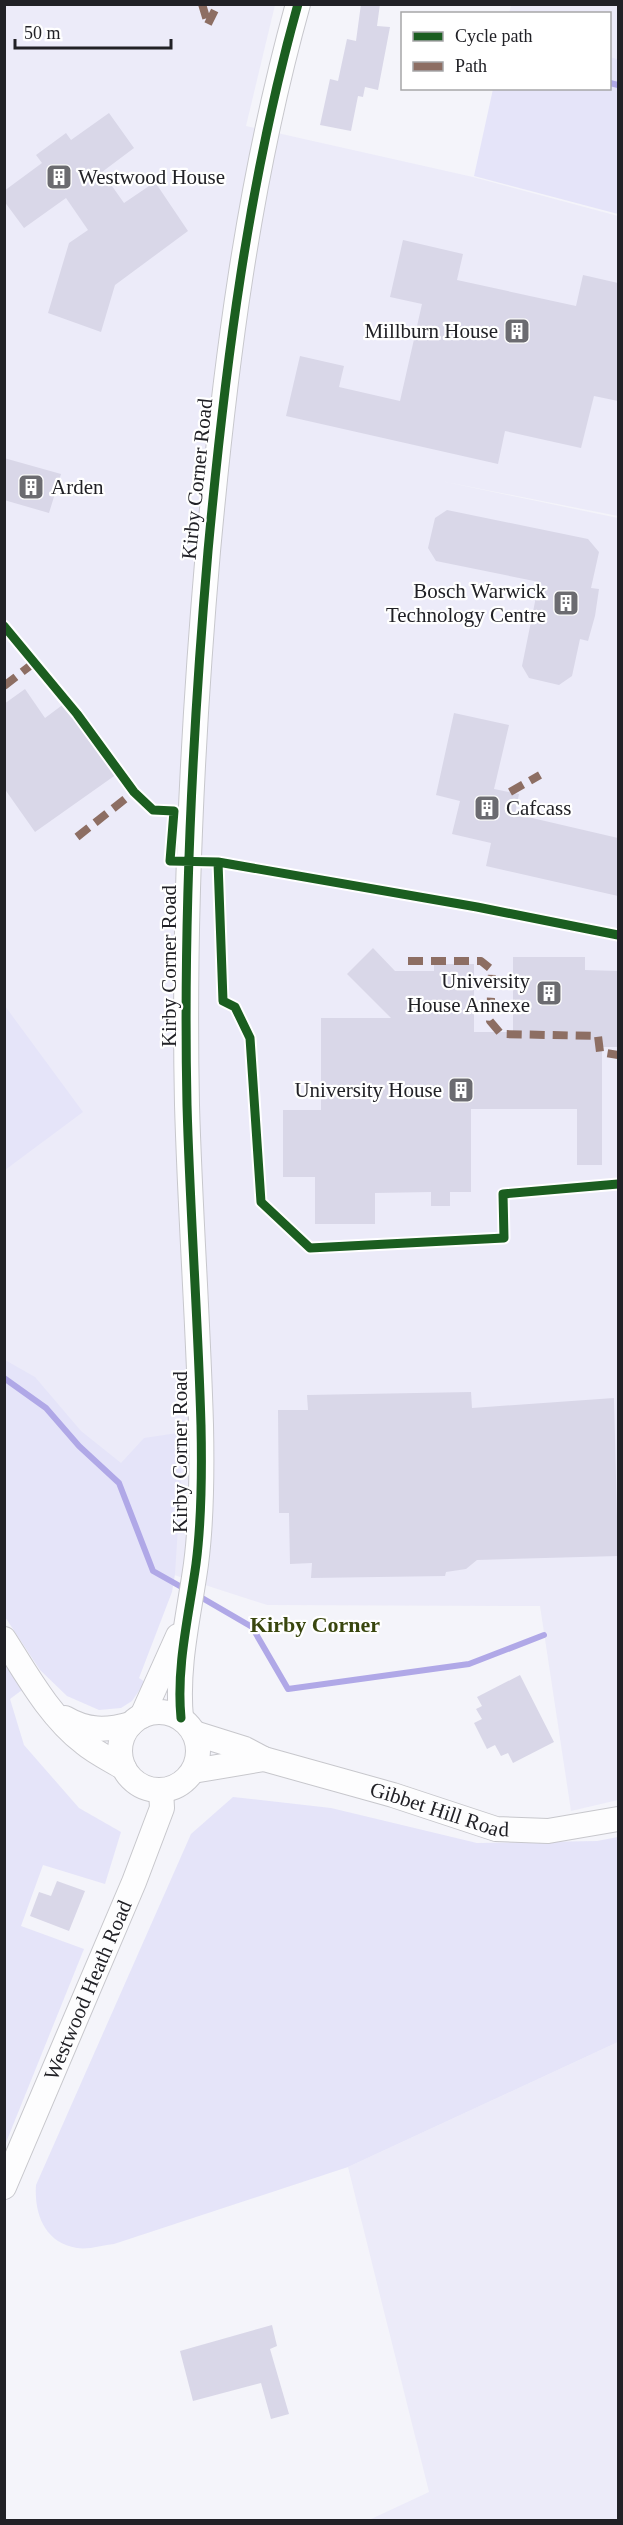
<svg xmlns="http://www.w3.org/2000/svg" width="623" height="2525" viewBox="0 0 623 2525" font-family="'Times New Roman',serif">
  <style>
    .built { fill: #ecebf9 }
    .green { fill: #e5e4f9 }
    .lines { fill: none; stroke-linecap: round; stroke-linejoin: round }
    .stream { stroke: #b0a8e7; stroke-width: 6 }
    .building { fill: #d9d7e8 }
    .secondary-casing { stroke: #c7c7cc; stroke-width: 26 }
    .secondary { stroke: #fdfdfe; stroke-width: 24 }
    .quiet { stroke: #8d6e63; stroke-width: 8; stroke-dasharray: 15 8; stroke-linecap: butt }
    .cycleway-casing { stroke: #fff; stroke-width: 13 }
    .cycleway { stroke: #1b5e20; stroke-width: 9 }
    .labels { text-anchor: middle; stroke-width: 4.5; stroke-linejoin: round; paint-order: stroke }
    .poi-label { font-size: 21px; fill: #212126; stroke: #fff; text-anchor: end }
    .street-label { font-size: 21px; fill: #212126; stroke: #fff }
    .neighbourhood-label { font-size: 22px; font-weight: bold; fill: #39460e; stroke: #fff }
  </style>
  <rect width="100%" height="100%" fill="#f4f4fa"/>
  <path class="built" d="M4,5H275L246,126L473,177L618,216V516L441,481L618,518V1800L571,1811L540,1606L267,1605L168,1573L5,1370Z
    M511,5H618V59L610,57V14H509Z
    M618,2042V2520H369L429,2492L348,2167Z"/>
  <path class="green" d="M610,57L618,59V214L474,176L493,89L610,88Z
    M5,1006L83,1112L5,1170H4Z
    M5,1360L35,1377L81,1431L121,1463L144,1438L184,1432L175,1574L172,1592L139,1678L145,1682L132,1701L121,1708L99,1710L67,1696L40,1670L5,1617Z
    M5,1661L22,1690L10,1699L24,1745L79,1808L121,1832L105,1884L43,1865L21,1926L84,1949L5,2145Z
    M233,1797L331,1808L477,1843L597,1841L618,1837V2042L348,2167L114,2244C103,2245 88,2250 77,2248C45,2243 34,2214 36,2185L191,1834Z"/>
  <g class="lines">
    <path class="stream" d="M610,83L618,85
      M4,1378L46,1408L79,1446L119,1483L153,1571L185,1589
      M197,1595L252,1627L288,1689L469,1664L544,1635"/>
  </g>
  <path class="building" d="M361,4H380L377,26L390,27L378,90L365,87L363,97L358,96L351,131L320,125L330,79L338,81L347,39L356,41Z
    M109,113L134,148L102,172L124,203L155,182L188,231L115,285L101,332L48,313L69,243L88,230L66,198L24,228L4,201V191L42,163L36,155L66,133L71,140Z
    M403,240L463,254L457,280L576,306L583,275L618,283V401L594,396L581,448L505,431L498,464L286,416L300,356L344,366L339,387L400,401L422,304L390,297Z
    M4,458L61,474L49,513L4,500Z
    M447,510L588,539L599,552L591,588L599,589L595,616L588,641L580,639L572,676L559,685L529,678L522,666L539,582L436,561L428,548L435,518Z
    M25,689L45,718L65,703L117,774L35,832L4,788V704Z
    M454,713L509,725L494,789L519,794L515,814L618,838V896L486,866L491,843L452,834L460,801L436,795Z
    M373,948L395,971H434V964H474V1032H513V957H585V970L618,971V1047H602V1165H577V1109H471V1192H450V1206H431V1192L375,1193V1224H315V1177H283V1110H321V1018H391L347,974Z
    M471,1392L472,1408L614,1398L618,1556L477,1560L466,1569L446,1572L445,1576L311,1578L312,1563L290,1564L289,1513H279L278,1410H308L307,1395Z
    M520,1675L554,1742L513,1763L508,1753L501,1756L495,1745L487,1749L474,1723L482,1719L476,1709L482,1706L477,1697Z
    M57,1881L85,1891L69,1931L30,1916L39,1892L51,1896Z
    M272,2325L277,2346L270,2349L289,2414L271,2419L261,2383L193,2401L180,2351Z"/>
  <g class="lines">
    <g class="secondary-casing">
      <g id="secondary">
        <path d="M4,1639C27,1675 50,1717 84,1743C96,1753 111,1760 124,1768"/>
        <circle cx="159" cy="1751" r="39"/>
        <path d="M142,1716L178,1636"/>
        <path d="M65,1718C87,1731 106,1731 131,1724"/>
        <path d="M181,1718C176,1666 189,1615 196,1564C202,1518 202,1471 201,1425C198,1318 190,1212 187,1105C183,920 192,736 208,551C225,367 248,183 298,4"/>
        <path id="s1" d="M194,1733L245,1749L264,1759L393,1795L496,1829L548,1831L618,1819"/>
        <path d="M193,1771L264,1759"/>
        <path id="s2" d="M4,2187L134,1882L162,1808L161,1790"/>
      </g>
    </g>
    <use href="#secondary" class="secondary"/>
    <path class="quiet" d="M202,4L208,24
      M208,24L218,4
      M4,686L35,662
      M510,792L540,775
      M77,837L134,792
      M408,961H481L492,970L490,1021L501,1034L598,1036L600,1052L618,1055"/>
    <g class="cycleway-casing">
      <path id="cycleway" d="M4,626L77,714L134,792L153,810L174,811L170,861L218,862L477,907L618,935
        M218,862L223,1001L235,1007L250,1038L261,1202L310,1248L504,1238L503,1194L618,1184
        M181,1718C176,1666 189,1615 196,1564C202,1518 202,1471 201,1425C198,1318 190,1212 187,1105C183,920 192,736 208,551C225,367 248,183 298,4"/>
    </g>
    <use href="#cycleway" class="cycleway"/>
  </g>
  <defs>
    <g id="building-square" transform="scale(1.35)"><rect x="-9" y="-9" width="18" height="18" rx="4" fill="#6b6b70" stroke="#fff"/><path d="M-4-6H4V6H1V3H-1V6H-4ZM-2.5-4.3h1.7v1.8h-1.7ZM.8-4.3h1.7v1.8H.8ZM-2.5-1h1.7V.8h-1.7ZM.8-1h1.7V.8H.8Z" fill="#fff"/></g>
  </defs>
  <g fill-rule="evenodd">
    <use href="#building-square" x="59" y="177"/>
    <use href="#building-square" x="517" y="331"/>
    <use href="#building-square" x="31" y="487"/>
    <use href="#building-square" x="566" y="603"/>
    <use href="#building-square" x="487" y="808"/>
    <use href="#building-square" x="549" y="993"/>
    <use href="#building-square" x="461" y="1090"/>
  </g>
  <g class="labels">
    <g class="poi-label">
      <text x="78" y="184" text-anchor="start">Westwood House</text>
      <text x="498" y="338">Millburn House</text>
      <text x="51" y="494" text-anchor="start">Arden</text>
      <text x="546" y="598">Bosch Warwick<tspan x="546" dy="24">Technology Centre</tspan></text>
      <text x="506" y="815" text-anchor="start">Cafcass</text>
      <text x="530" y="988">University<tspan x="530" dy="24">House Annexe</tspan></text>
      <text x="442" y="1097">University House</text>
    </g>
    <g class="street-label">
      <text transform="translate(197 479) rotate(-84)" y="7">Kirby Corner Road</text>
      <text transform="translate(169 966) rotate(-90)" y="7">Kirby Corner Road</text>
      <text transform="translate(180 1452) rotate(-90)" y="7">Kirby Corner Road</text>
      <text dy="7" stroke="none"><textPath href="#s1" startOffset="258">Gibbet Hill Road</textPath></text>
      <text dy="7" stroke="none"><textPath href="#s2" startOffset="214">Westwood Heath Road</textPath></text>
    </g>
    <g class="neighbourhood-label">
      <text x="315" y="1632">Kirby Corner</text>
    </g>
  </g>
  <rect width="623" height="2525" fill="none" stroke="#212126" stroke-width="12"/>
  <rect x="401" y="12" width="210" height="78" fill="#ffffff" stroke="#a6a6a8" stroke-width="1.5"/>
  <rect x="413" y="32" width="30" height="9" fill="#1b5e20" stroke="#a6a6a8" stroke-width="1.5"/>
  <text x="455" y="42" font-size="18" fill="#212126">Cycle path</text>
  <rect x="413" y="62" width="30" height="9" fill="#8d6e63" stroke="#a6a6a8" stroke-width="1.5"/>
  <text x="455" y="72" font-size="18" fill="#212126">Path</text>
  <path d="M15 39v9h156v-9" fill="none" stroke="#212126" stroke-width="3"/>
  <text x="24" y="39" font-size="18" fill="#212126" stroke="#ffffff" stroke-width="4.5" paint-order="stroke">50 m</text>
</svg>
